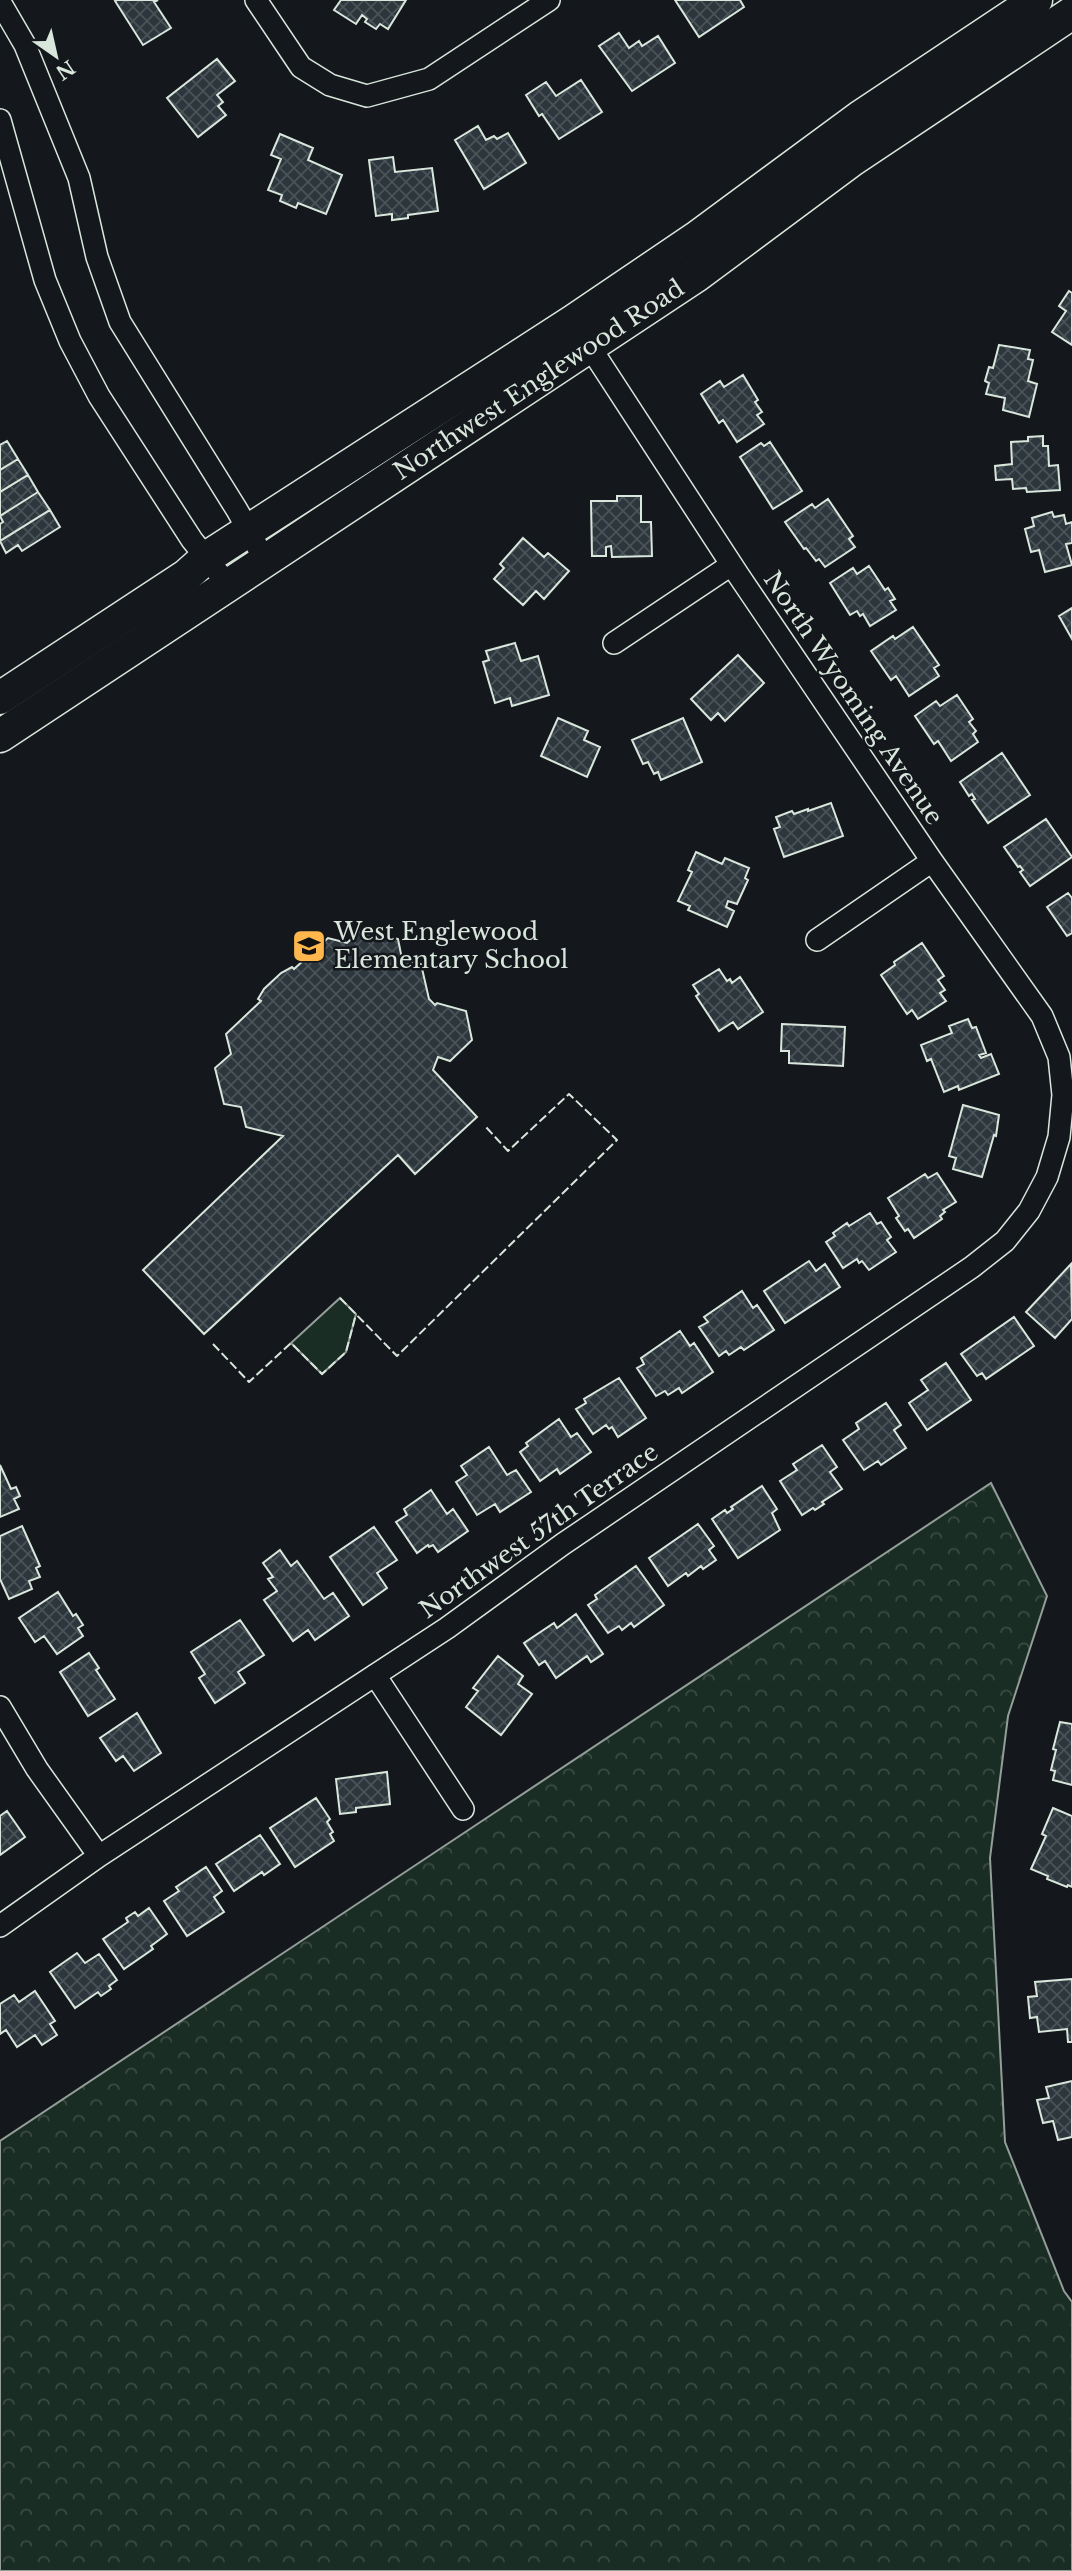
<svg xmlns="http://www.w3.org/2000/svg" width="1072" height="2571" viewBox="0 0 1072 2571" font-family="'Libre Baskerville',serif">
  <style>
    .forest { fill: url(#forest-crowns); stroke: #939e99; stroke-width: 2 }
    .park { fill: #1a2d24; stroke: #939e99; stroke-width: 2 }
    .building { fill: url(#building-cross-hatch); stroke: #d8e6dc; stroke-width: 2 }
    .lines { fill: none; stroke-linecap: round; stroke-linejoin: round }
    .street-casing { stroke: #d8e6dc; stroke-width: 24 }
    .secondary-casing { stroke: #d8e6dc; stroke-width: 35 }
    .street { stroke: #14181c; stroke-width: 21 }
    .secondary { stroke: #14181c; stroke-width: 32 }
    .fence { stroke: #d8e6dc; stroke-width: 2; stroke-dasharray: 9 3.5; stroke-linecap: butt }
    .labels { text-anchor: middle; stroke-width: 5; stroke-linejoin: round; paint-order: stroke }
    .street-label { font-size: 24px; fill: #d8e6dc; stroke: #14181c }
    .poi-label { font-size: 24px; fill: #d8e6dc; stroke: #14181c; text-anchor: start }
  </style>
  <defs>
    <pattern id="forest-crowns" width="20" height="18" patternUnits="userSpaceOnUse" patternTransform="scale(1.75)"><rect width="20" height="18" fill="#1a2d24"/><path d="M2 6a3 3 0 1 1 6 0M12 15a3 3 0 1 1 6 0" fill="none" stroke="#3b4b43"/></pattern>
    <pattern id="building-cross-hatch" width="8" height="8" patternUnits="userSpaceOnUse" patternTransform="scale(1.75)"><rect width="8" height="8" fill="#2c363c"/><path d="M0 0l8 8M0 8l8-8" fill="none" stroke="#4a5358"/></pattern>
  </defs>
  <rect width="100%" height="100%" fill="#14181c"/>
  <path class="forest" d="M991,1483L1047,1596L1008,1716L990,1858L1005,2142L1064,2291L1072,2302V2571H0V2141Z"/>
  <path class="park" d="M340,1298L356,1314L346,1352L322,1374L291,1343Z"/>
  <path class="building" d="M117,0H158L154,2L171,28L143,45L115,1Z
    M341,0H406L388,29L380,24L376,29L365,22L367,19L362,15L356,24L334,10Z
    M675,0H740L744,7L699,37Z
    M619,33L629,48L639,41L642,46L658,36L675,63L632,91L599,46Z
    M217,59L235,81L217,95L223,102L218,106L226,115L198,137L167,98Z
    M581,80L602,112L559,139L542,114L539,116L526,95L546,82L556,96Z
    M478,126L486,140L494,136L497,139L508,133L526,163L484,189L455,140Z
    M280,134L313,148L308,160L342,175L326,214L298,203L296,208L280,201L282,195L268,190L281,159L271,155Z
    M393,157L395,172L432,168L438,211L408,215V218L392,220V214L376,216L369,160Z
    M1069,291L1072,293V345L1052,332L1066,311L1059,306Z
    M999,345L1030,350L1028,359L1033,360L1028,381L1037,384L1029,417L1003,410L1005,398L986,394L989,383L985,381L989,367L993,368Z
    M743,375L758,400L755,402L762,412L757,415L764,424L737,442L723,420L719,423L701,394L720,381L724,387Z
    M1043,436V446H1048L1049,466L1058,465L1060,490L1027,492L1026,488L1013,489L1012,479L996,480L995,466L1012,464L1011,442L1028,441V437Z
    M7,441L18,459L0,470V445Z
    M770,442L802,491L773,509L740,457L761,443L764,446Z
    M18,459L28,475L0,492V470Z
    M28,475L38,492L0,516V492Z
    M38,492L50,510L0,541V524L3,522L0,516Z
    M617,496H641V522H651L652,556L612,557L611,546L606,547V556H592L591,501H617Z
    M828,499L853,536L849,539L855,547L825,567L819,559L816,561L806,548L804,549L785,522L812,504L815,508Z
    M50,510L60,527L22,551L18,545L6,553L0,541Z
    M1052,512L1054,517L1064,515L1066,524L1072,522V543L1066,544L1072,565L1045,572L1039,550L1031,552L1025,529L1034,526L1032,518Z
    M523,538L544,557L548,553L569,571L544,599L536,591L523,605L494,579L504,568L500,564Z
    M869,566L885,590L888,588L895,599L890,601L896,610L870,626L863,614L860,616L857,611L850,615L830,583L853,568L857,574Z
    M1072,608V639L1059,616Z
    M913,627L939,665L934,668L939,676L909,696L896,676L891,680L871,651L893,636L895,639Z
    M515,643L521,661L538,656L549,695L512,706L510,698L495,703L483,662L489,660L486,651Z
    M738,655L764,683L725,721L718,713L711,720L691,699Z
    M957,695L973,719L969,722L976,731L973,734L978,742L951,761L938,741L934,744L915,716L936,701L940,706Z
    M558,718L588,731L584,740L600,747L587,777L541,756Z
    M683,718L702,762L661,780L658,772L654,774L648,762L643,764L632,740Z
    M1002,753L1030,795L988,823L972,800L975,799L972,794L969,796L960,782Z
    M831,803L843,836L784,857L774,829L780,827L776,817L792,811L794,814L808,809V811Z
    M1046,819L1072,857L1030,886L1020,872L1023,870L1020,866L1018,867L1004,847Z
    M696,852L722,864L725,858L749,868L745,878L748,880L737,904L728,901L726,907L734,911L727,927L688,910L690,906L678,901L692,872L688,870Z
    M1068,893L1072,898V933L1067,936L1047,907Z
    M362,929L398,939L402,959L421,964L429,999L435,1005L437,1003L466,1011L472,1040L450,1061L438,1057L433,1070L477,1117L415,1174L398,1155L204,1334L143,1270L283,1136L246,1127L241,1107L224,1104L215,1068L231,1054L226,1034L261,1001L258,999L264,989L281,973L292,967L294,969L328,938L347,943Z
    M922,943L944,976L938,980L945,990L940,993L946,1001L918,1019L912,1010L907,1014L881,975L895,965L894,962Z
    M719,969L727,981L730,979L732,983L740,977L763,1012L738,1029L733,1022L719,1031L696,996L699,994L693,985Z
    M968,1019L972,1028L976,1027L986,1053L979,1055L981,1058L991,1054L999,1074L959,1090L958,1086L944,1092L931,1059L927,1061L921,1045L952,1033L949,1026Z
    M782,1024L845,1027L843,1066L789,1063V1051H781Z
    M963,1105L999,1115L996,1136L994,1135L982,1177L953,1169L956,1158L949,1156Z
    M937,1173L956,1202L943,1210L945,1212L940,1216L942,1219L914,1238L908,1229L905,1231L896,1218L899,1216L888,1198L925,1174L928,1178Z
    M870,1213L877,1224L881,1222L891,1237L887,1240L896,1252L869,1270L862,1261L859,1263L857,1259L843,1268L826,1242L835,1236L833,1233L847,1223L849,1226Z
    M809,1261L816,1271L825,1264L840,1287L785,1323L764,1291Z
    M1071,1264L1072,1319L1055,1338L1026,1312Z
    M742,1291L753,1308L757,1305L774,1330L744,1350L741,1347L729,1355L726,1351L719,1356L699,1327L708,1322L704,1317Z
    M1014,1317L1034,1346L986,1379L982,1373L977,1376L961,1354Z
    M680,1331L690,1346L694,1343L713,1372L682,1393L679,1388L668,1395L665,1391L656,1396L637,1368L644,1364L641,1358Z
    M946,1363L971,1400L927,1430L909,1403L928,1390L921,1380Z
    M619,1378L646,1418L618,1437L612,1427L609,1429L606,1425L593,1434L576,1409L586,1403L584,1399Z
    M886,1403L901,1425L894,1430L906,1448L881,1465L878,1461L864,1470L843,1440L859,1429L856,1423Z
    M559,1419L571,1437L577,1433L591,1452L560,1474L557,1469L540,1481L520,1452L528,1446L526,1443Z
    M822,1445L837,1467L830,1472L842,1489L822,1502L824,1504L815,1510L813,1508L802,1515L780,1481L797,1470L793,1464Z
    M489,1447L507,1475L516,1470L531,1492L500,1512L495,1504L477,1515L456,1482L467,1475L461,1466Z
    M0,1465L11,1489L16,1487L20,1496L14,1499L19,1509L0,1517Z
    M762,1486L777,1509L772,1513L780,1530L738,1558L712,1519L725,1510L727,1513L733,1509L731,1507Z
    M431,1490L447,1514L453,1509L468,1531L438,1552L433,1545L429,1547L428,1545L417,1553L396,1522L407,1515L404,1509Z
    M698,1524L714,1546L709,1550L716,1560L703,1569L701,1566L688,1576L686,1573L668,1586L649,1558Z
    M22,1526L40,1566L36,1568L40,1577L29,1581L32,1589L9,1599L0,1579V1536Z
    M374,1527L397,1560L377,1573L387,1588L363,1605L330,1557Z
    M280,1550L291,1566L297,1561L324,1599L333,1593L349,1616L315,1640L308,1630L293,1641L264,1600L277,1591L268,1579L273,1577L263,1563Z
    M636,1566L664,1605L634,1627L631,1623L622,1630L619,1626L608,1633L588,1605L597,1599L595,1595Z
    M58,1592L73,1616L76,1614L83,1625L78,1628L83,1636L57,1654L44,1636L35,1642L19,1618Z
    M576,1614L603,1654L591,1662L587,1656L556,1678L545,1661L539,1665L524,1643L554,1623L557,1628Z
    M240,1620L264,1655L238,1672L245,1683L215,1703L199,1678L205,1674L191,1652Z
    M89,1653L99,1668L96,1670L115,1699L88,1716L60,1672Z
    M498,1656L523,1676L518,1684L532,1694L501,1735L466,1707L478,1691L473,1688Z
    M137,1713L161,1753L134,1771L123,1756L116,1761L100,1738Z
    M1060,1722L1072,1724V1785L1053,1780L1055,1771L1051,1770L1056,1750L1053,1749Z
    M387,1772L390,1804L356,1808V1812L340,1814L336,1779Z
    M316,1798L330,1819L327,1822L333,1832L330,1834L334,1841L295,1867L270,1828Z
    M1053,1808L1072,1816V1887L1068,1885L1067,1887L1047,1879L1048,1876L1031,1869L1046,1836L1042,1834Z
    M7,1811L25,1837L0,1855V1816Z
    M260,1835L280,1864L264,1875L262,1872L234,1891L216,1864Z
    M206,1867L222,1891L214,1897L224,1912L187,1936L164,1901L179,1891L176,1887Z
    M149,1908L167,1934L151,1946L153,1949L124,1969L103,1939L128,1922L126,1918L135,1912L138,1916Z
    M77,1953L85,1963L99,1954L117,1980L109,1986L111,1989L101,1996L98,1992L75,2008L50,1972Z
    M1072,1979V2042H1068L1067,2029L1039,2032L1037,2017L1030,2018L1028,1997L1037,1996L1035,1982Z
    M35,1991L55,2021L50,2024L57,2035L42,2045L35,2035L17,2047L6,2030L0,2034V2004L14,1995L19,2002Z
    M1072,2081V2137L1058,2140L1053,2121L1043,2123L1037,2100L1049,2098L1046,2087Z"/>
  <g class="lines">
    <g class="street-casing">
      <path id="street" d="M256,0L301,67L330,85L367,96L429,79L549,0
        M0,2L25,45L79,178L97,257L120,322L237,510L266,562
        M0,120L45,280L70,341L99,396L192,540L229,586
        M614,643L731,565
        M817,940L932,861
        M375,1675L463,1809
        M0,1707L37,1769L99,1856
        M0,1926L99,1856L447,1628L563,1544L972,1267L1005,1241L1029,1211L1047,1177L1059,1137L1063,1095L1059,1057L1042,1016L932,861L739,576L584,338"/>
    </g>
    <g class="secondary-casing">
      <g id="secondary">
        <path d="M0,698L187,575L206,558L572,322L696,238L860,117L1036,0"/>
        <path id="s1" d="M0,736L696,276L852,160L1072,13"/>
      </g>
    </g>
    <use href="#street" class="street"/>
    <use href="#secondary" class="secondary"/>
    <path class="fence" d="M340,1298L397,1356L617,1140L569,1094L508,1151L485,1126
      M213,1344L249,1382L291,1343L322,1374L346,1352L356,1314"/>
  </g>
  <defs>
    <g id="school-square" transform="scale(1.75)"><rect x="-9" y="-9" width="18" height="18" rx="4" fill="#ffb74d" stroke="#14181c"/><path d="M0-5L7-2L0 1L-7-2ZM-4 1L0 2.5L4 1V4Q0 6-4 4Z" fill="#111"/></g>
  </defs>
  <g fill-rule="evenodd">
    <use href="#school-square" x="309" y="946"/>
  </g>
  <g class="labels">
    <g class="street-label">
      <text dy="8" stroke="none"><textPath href="#s1" startOffset="646">Northwest Englewood Road</textPath></text>
      <text transform="translate(853 698) rotate(56)" y="8">North Wyoming Avenue</text>
      <text transform="translate(539 1531) rotate(-35)" y="8">Northwest 57th Terrace</text>
    </g>
    <g class="poi-label">
      <text x="334" y="940">West Englewood<tspan x="334" dy="28">Elementary School</tspan></text>
    </g>
  </g>
  <g transform="translate(56 56) rotate(146)" stroke="#14181c" stroke-width="5" paint-order="stroke">
  <path d="M0-5L12 26L0 18L-12 26Z" fill="#d8e6dc"/>
  <text y="-10" font-size="19" font-weight="bold" text-anchor="middle" fill="#d8e6dc">N</text>
  </g>
</svg>
